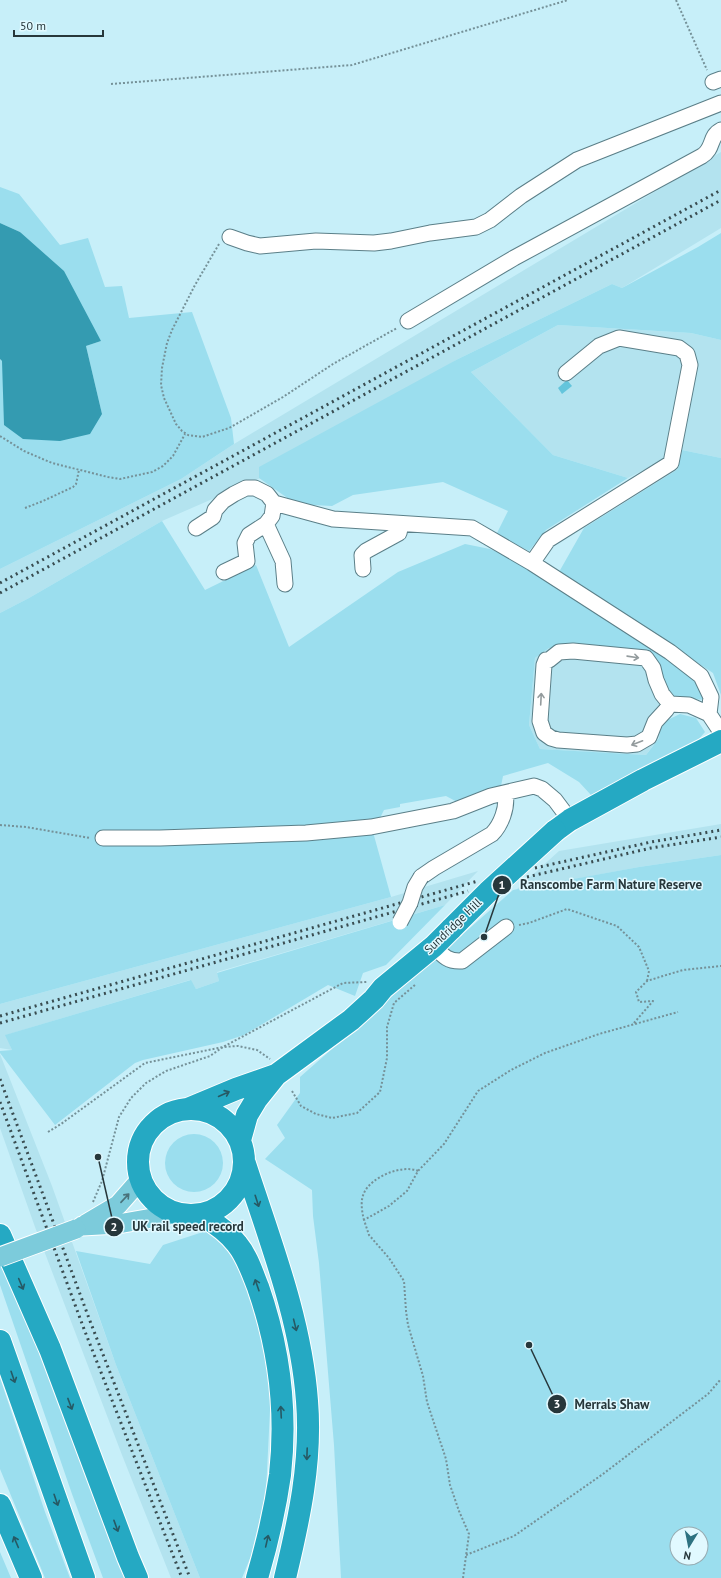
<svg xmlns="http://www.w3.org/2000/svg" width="721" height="1578" viewBox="0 0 721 1578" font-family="'PT Sans',sans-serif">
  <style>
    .built { fill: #b3e3ef }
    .green { fill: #9bdeee; fill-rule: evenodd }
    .water { fill: #349bb1 }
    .building { fill: #64c5dc }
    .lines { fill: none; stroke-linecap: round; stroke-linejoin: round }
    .minor-casing { stroke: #5b7f88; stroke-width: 17 }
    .major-casing { stroke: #fff; stroke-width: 21 }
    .highway-casing { stroke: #fff; stroke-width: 24 }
    .path { stroke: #759198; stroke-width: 2; stroke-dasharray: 2 2; stroke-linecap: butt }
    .minor { stroke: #fff; stroke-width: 15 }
    .major { stroke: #7ccbdb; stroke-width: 19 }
    .highway { stroke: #25a9c3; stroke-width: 22 }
    .rail { stroke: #394c50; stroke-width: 3; stroke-dasharray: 2 4; stroke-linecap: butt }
    .minor-bridge-casing { stroke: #5b7f88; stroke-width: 17; stroke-linecap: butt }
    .major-bridge-casing { stroke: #fff; stroke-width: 21; stroke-linecap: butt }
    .highway-bridge-casing { stroke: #fff; stroke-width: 24; stroke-linecap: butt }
    .minor-bridge { stroke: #fff; stroke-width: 15 }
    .major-bridge { stroke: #7ccbdb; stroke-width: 19 }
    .highway-bridge { stroke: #25a9c3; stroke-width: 22 }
    .oneway { stroke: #939b9d }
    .oneway2 { stroke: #265964 }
    .oneway3 { stroke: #49727b }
    .labels { text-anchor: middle; stroke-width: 3; stroke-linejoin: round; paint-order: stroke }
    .street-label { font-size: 12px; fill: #27373b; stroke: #e1f9ff }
    .leader { fill: none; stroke: #27373b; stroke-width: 1.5 }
    .callout-dot { fill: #27373b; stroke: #e1f9ff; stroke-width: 1.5 }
    .mark-label { font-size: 12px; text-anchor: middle; font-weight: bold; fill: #fff }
    .callout-label { font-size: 13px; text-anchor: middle; font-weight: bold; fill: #27373b; stroke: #e1f9ff; stroke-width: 3; stroke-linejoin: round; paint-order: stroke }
  </style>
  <rect width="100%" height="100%" fill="#c7eff9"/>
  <path class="built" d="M721,152V228L622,288L612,284L458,359L288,466L162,521L29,598L0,613V569L181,479L234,444Z
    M558,325L691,333L721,340V458L682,450L628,478L553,455L471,372Z
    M549,648L651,656L667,687L659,737L646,755L540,749L529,725L535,658Z
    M721,824V855L639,867L516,890L559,851Z
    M478,871L445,905L217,972L219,981L196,989L190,980L6,1035L12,1050L0,1048V1004L391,897Z
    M0,1054L52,1186L116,1365L200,1578H171L122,1455L35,1227L0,1128Z"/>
  <path class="green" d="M0,187L19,194L60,245L88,238L105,287L122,286L129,318L192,312L231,418L234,444L181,479L0,569V359L2,361L102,414L86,346L101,341L20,232L0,223Z
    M721,233V340L691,333L558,325L471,372L553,455L628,478L546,530L529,551L496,535L508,511L443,482L353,495L332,506L296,504L259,478V467L458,359L612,284L622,288L698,247Z
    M682,450L721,458V695L713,673L559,572L584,528L678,469Z
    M162,521L205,590L256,565L289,647L398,572L465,544L490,549L516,560L697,678L707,700L676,698L667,687L651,656L549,648L535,658L529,725L540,749L646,755L659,738L661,723L680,714L696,718L705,732L698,740L591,795L579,782L548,763L503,776L501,786L461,804L446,796L400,804V807L384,810L373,832L391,897L0,1004V613L29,598Z
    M721,855V1578H341L334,1445L319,1263L313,1216L312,1190L265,1159L285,1138L277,1125L300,1093V1077L513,890L639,867ZM677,1534H701V1558H677Z
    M445,905L386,965L363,973L355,996L328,985L244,1035L223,1042L143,1060L135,1063L55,1125L0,1053V1051L12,1050L5,1035L191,980L196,989L219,981L217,973Z
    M165 1163a29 29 0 1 1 58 0a29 29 0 1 1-58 0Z
    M209,1230L230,1249L252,1290L271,1390L266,1492L251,1556L242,1578H200L116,1365L76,1251L150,1264L163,1245Z
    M0,1247L130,1578H103L72,1494L0,1285Z
    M0,1378L45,1512L70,1578H45L0,1469Z
    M0,1552L11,1578H0Z"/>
  <path class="water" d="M0,223L20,232L64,271L101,341L86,346L102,414L90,434L60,441L23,439L4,425L2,361L0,359Z"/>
  <path class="building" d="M567,380L572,386L562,394L558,388Z"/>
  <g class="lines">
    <g class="minor-casing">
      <path id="minor" d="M713,82L721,79
        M230,237L247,243L260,246L316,241L374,243L391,241L430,233L476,227L490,220L521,196L577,160L721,103
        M408,321L514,258L702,156C714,149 709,136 721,130
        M266,524L283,561L285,584
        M196,528L213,517L215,510L223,501L234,494L246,488H255L267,494L274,503L333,519L472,528L532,563L670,652L701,676L711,697L709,714
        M532,563L548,540L671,463L690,365L687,354L679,348L619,338L599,346L566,373
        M363,569L362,555L366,551L399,533L401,524
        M224,572L247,561L245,543L249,535L266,524L272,516L274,503
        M670,704L666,710L655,722L649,737L637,744L627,745L558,740L551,738L544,733L540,721L544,665L546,660H549L559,652L573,651L646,658L653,668L656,680L662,694L670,704L689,705L709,714L721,732
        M103,838H160L306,833L371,827L453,811L491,796L534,786L542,789L555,800L570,820
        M421,877L434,868L492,834C501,825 508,807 505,794
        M434,946C443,956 448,962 462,961L506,927"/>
    </g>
    <g class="major-casing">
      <path id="major" d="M86,1224L118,1205L140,1180
        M82,1226L118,1224L175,1214"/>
    </g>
    <g class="highway-casing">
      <path id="highway" d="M555,831L570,820L643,780L721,741
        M138 1162a53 53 0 1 1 106 0a53 53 0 1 1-106 0Z
        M188,1109L236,1089L276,1075
        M240,1140L247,1115L256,1100L276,1075L351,1020L374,999L383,988L434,946L452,928
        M245,1164C270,1241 301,1319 307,1401C312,1461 299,1520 285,1578
        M202,1215C215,1223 228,1232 237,1244C247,1256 252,1272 258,1287C279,1347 287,1412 280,1475C275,1510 267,1544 257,1578
        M0,1235L50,1349L128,1557L137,1578
        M0,1341L84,1578
        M0,1505L31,1578"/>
    </g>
    <path class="path" d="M676,0L707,70
      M111,84L352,65L568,0
      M219,244L195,285L172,330L167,343L162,368L161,385L164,398L176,424L182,431L188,435L202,437L229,428L283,397L333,364L397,328
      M0,436L24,451L52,463L108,477L120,479L152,472L163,466L173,456L185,434
      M25,508L43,501L73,487L76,484L79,470
      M0,825L26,827L90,838
      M519,925L529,923L567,909L617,926L639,947L649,971L647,981
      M634,1023L653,1001L639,1002L636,992L647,981L663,976L683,970L721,966
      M292,1091L301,1106L316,1114L332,1118L357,1113L380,1092L387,1058V1027L394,1003L416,984
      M48,1132L61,1124L145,1063L223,1047L343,983L367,982
      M93,1202L102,1181L119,1117L131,1098L146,1083L166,1071L210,1056L223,1047L238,1046L257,1050L270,1059
      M364,1220C362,1212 360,1201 364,1193C371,1177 402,1164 418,1171
      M466,1555L514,1536L603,1474L708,1394L721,1379
      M463,1578L469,1534L459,1511L450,1485L446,1459L427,1402L423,1376L408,1325L406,1311L404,1281L389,1258L369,1235L364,1220L389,1206L407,1191L418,1171L444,1144L478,1091L511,1070L545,1053L599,1034L678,1012"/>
    <use href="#minor" class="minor"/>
    <use href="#major" class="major"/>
    <use href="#highway" class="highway"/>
    <path class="rail" d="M0,583L721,190
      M0,593L721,200
      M535,868L651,842L721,830
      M527,877L651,848L721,837
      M0,1016L478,881
      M0,1023L468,891
      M0,1079L90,1321L190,1578
      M0,1102L84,1329L182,1578"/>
    <g class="minor-bridge-casing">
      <path id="minor-bridge" d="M400,922L410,903L415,887L421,877"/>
    </g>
    <g class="major-bridge-casing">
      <path id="major-bridge" d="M0,1257L76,1229"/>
    </g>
    <g class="highway-bridge-casing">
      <path id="highway-bridge" d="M452,928L488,892L555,831"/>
    </g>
    <use href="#minor-bridge" class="minor-bridge"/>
    <use href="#major-bridge" class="major-bridge"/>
    <use href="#highway-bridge" class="highway-bridge"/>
  </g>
  <defs><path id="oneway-shaft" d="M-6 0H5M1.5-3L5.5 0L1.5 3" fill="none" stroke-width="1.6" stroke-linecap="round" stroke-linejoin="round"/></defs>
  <g class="oneway">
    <use href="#oneway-shaft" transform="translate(633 657) rotate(8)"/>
    <use href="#oneway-shaft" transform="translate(541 699) rotate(-87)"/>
    <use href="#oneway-shaft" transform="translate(637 743) rotate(159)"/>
  </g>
  <g class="oneway2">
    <use href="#oneway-shaft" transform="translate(224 1094) rotate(-24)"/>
    <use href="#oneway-shaft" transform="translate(257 1201) rotate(72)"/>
    <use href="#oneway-shaft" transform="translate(21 1284) rotate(67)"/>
    <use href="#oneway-shaft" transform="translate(257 1285) rotate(-109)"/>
    <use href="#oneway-shaft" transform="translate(295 1325) rotate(76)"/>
    <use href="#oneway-shaft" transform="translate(13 1377) rotate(71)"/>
    <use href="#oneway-shaft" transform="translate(70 1404) rotate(69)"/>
    <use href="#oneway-shaft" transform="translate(281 1412) rotate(-93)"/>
    <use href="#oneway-shaft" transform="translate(307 1454) rotate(92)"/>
    <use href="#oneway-shaft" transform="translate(56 1500) rotate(71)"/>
    <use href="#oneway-shaft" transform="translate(116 1526) rotate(70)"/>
    <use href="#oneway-shaft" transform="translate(267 1541) rotate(-77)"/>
    <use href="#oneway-shaft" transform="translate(16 1542) rotate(-113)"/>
  </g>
  <use class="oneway3" href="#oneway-shaft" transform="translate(125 1198) rotate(-47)"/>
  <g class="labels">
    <g class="street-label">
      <text transform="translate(453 926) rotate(-44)" y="4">Sundridge Hill</text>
    </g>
  </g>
  <path class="leader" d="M484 937L502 885M98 1157L114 1227M529 1345L557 1404"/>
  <g class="callout-dot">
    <circle cx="484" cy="937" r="4"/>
    <circle cx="98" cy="1157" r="4"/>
    <circle cx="529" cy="1345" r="4"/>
    <circle cx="502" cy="885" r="10"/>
    <circle cx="114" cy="1227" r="10"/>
    <circle cx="557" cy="1404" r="10"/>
  </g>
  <g class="mark-label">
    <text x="502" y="889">1</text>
    <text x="114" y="1231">2</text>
    <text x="557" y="1408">3</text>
  </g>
  <g class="callout-label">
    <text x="611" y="889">Ranscombe Farm Nature Reserve</text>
    <text x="188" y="1231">UK rail speed record</text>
    <text x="612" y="1409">Merrals Shaw</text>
  </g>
  <g transform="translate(689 1546) rotate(190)"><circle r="19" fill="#e1f9ff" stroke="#97abb1"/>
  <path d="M0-3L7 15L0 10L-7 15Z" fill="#2d7281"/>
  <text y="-6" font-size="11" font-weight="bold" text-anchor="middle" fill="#27373b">N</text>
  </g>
  <path d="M14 30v6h89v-6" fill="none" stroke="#27373b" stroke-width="2"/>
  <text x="20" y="30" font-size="12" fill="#27373b" stroke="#e1f9ff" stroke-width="3" paint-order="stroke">50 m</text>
</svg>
